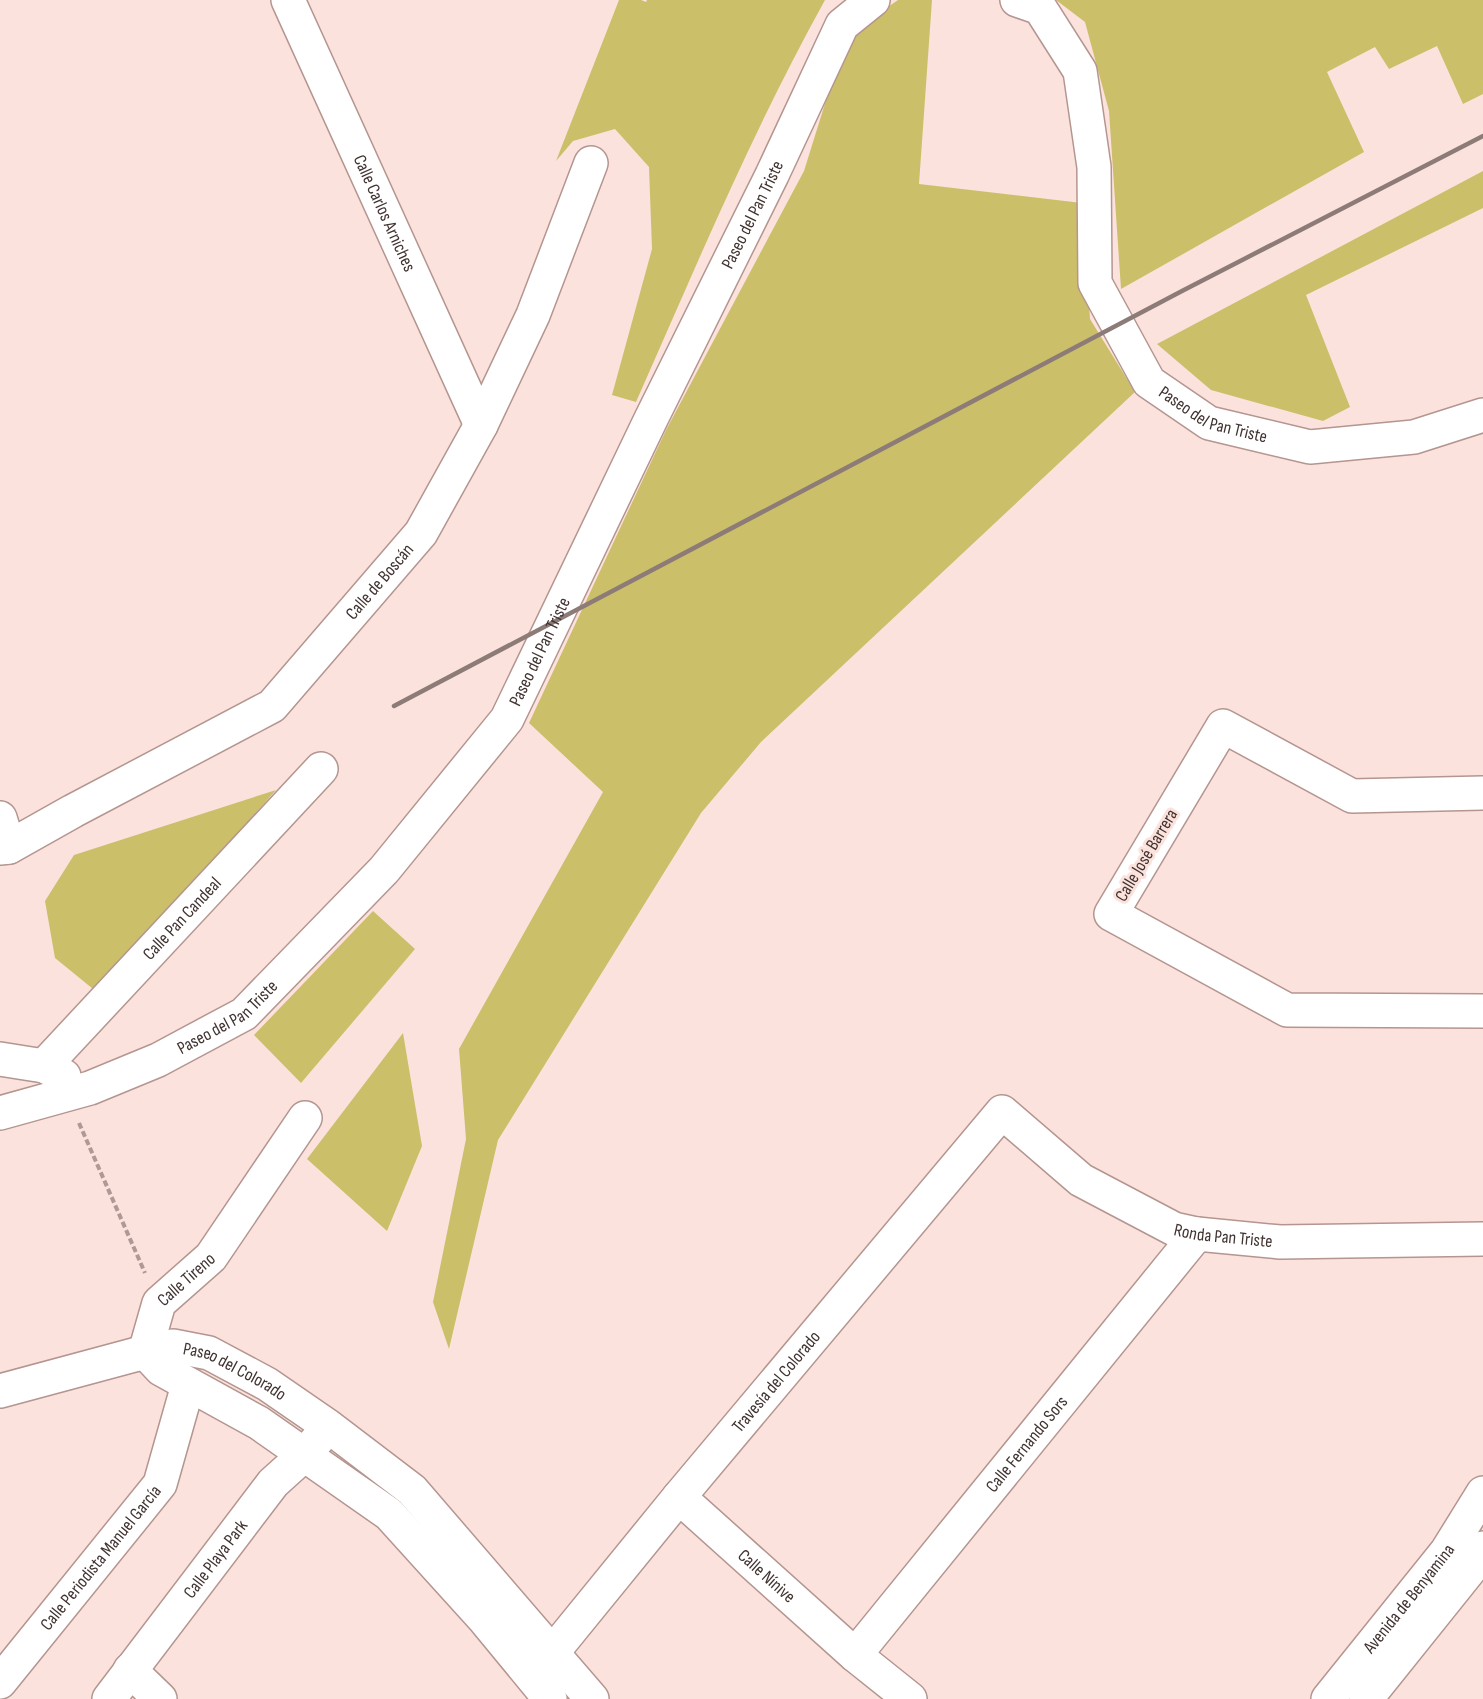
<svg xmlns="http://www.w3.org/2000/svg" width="1483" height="1699" viewBox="0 0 1483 1699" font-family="'Sofia Sans Condensed',sans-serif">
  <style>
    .green { fill: #ccbf69 }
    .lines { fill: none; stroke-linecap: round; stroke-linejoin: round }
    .minor-casing { stroke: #b4958f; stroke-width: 36 }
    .path { stroke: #ae9996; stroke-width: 4; stroke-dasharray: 6 3; stroke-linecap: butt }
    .minor { stroke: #fff; stroke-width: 33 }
    .rail { stroke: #8d7b78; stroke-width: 4.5 }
    .labels { text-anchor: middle; stroke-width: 6; stroke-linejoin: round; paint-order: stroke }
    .street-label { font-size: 18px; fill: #403331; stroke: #fce2dd }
  </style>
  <rect width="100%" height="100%" fill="#fce2dd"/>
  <path class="green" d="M619,0H641L646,2L647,0H825C753,130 696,266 636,402L612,395L652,249L649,167L615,129L573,141L556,161Z
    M898,0H932L919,184L1082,203L1090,319L1135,392L761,742L701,813L498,1140L449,1349L433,1302L466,1139L459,1049L603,792L529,723L666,430L804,171L846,36Z
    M1056,0H1483V94L1463,104L1437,46L1389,69L1375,47L1327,72L1364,152L1121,289L1109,111L1085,22Z
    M1483,171V208L1306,295L1350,407L1323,421L1211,390L1157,344Z
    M276,790L98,993L55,958L45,901L74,855Z
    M373,911L415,949L301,1083L254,1035Z
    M403,1033L422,1146L387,1231L307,1159Z"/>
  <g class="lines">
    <g class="minor-casing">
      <g id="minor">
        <path id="s1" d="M288,0L481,425"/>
        <path id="s2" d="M1017,0L1040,8L1080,71L1094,167L1095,283L1149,382L1209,423L1310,447L1414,437L1483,415"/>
        <path d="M1483,793L1352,796L1223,726L1111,914L1287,1010L1483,1011"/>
        <path d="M0,818L9,847"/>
        <path id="s3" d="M0,848L9,847L73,811L272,706L421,533L481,425L533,315L591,163"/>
        <path d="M0,1059L44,1066L64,1076"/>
        <path id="s4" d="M44,1066L321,769"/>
        <path id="s5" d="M0,1113L90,1088L158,1060L244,1014L384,870L507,719L650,421L772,175L842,25L873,0"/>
        <path d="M145,1352L161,1369L259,1423L389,1514L485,1620L550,1699"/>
        <path id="s6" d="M145,1352L159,1303L211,1257L305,1118"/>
        <path id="s7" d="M0,1391L145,1352L173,1346L209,1353L267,1384L328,1426L412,1490L592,1699"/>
        <path id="s8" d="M679,1497L855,1655L910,1699"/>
        <path id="s9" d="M552,1653L679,1497L1002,1112L1081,1180L1174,1229L1197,1234L1280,1242L1483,1239"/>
        <path id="s10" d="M855,1655L1197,1234"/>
        <path d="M130,1670L160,1699"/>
        <path id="s11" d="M0,1682L160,1484L188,1385"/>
        <path id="s12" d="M109,1699L273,1483L304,1455L318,1439"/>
        <path id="s13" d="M1328,1699L1447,1551L1483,1493"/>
        <path d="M1366,1699L1471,1568L1483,1548"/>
      </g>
    </g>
    <path class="path" d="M79,1123L145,1273"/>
    <use href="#minor" class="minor"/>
    <path class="rail" d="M394,706L1182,291L1483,136"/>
  </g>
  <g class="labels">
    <g class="street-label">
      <text dy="6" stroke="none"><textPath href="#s1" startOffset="234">Calle Carlos Arniches</textPath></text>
      <text dy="6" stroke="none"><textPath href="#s5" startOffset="1221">Paseo del Pan Triste</textPath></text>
      <text dy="6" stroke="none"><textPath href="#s2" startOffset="498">Paseo del Pan Triste</textPath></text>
      <text dy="6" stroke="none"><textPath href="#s3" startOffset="472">Calle de Boscán</textPath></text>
      <text dy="6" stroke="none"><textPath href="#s5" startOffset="735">Paseo del Pan Triste</textPath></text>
      <text transform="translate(1146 855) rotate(-59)" y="6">Calle José Barrera</text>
      <text dy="6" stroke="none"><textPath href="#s4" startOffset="202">Calle Pan Candeal</textPath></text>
      <text dy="6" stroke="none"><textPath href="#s5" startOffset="249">Paseo del Pan Triste</textPath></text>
      <text dy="6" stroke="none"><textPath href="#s9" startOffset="963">Ronda Pan Triste</textPath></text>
      <text dy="6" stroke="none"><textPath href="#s6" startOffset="87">Calle Tireno</textPath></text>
      <text dy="6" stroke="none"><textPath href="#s7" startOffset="246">Paseo del Colorado</textPath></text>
      <text dy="6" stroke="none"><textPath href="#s9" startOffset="352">Travesía del Colorado</textPath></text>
      <text dy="6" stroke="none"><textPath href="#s10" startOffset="272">Calle Fernando Sors</textPath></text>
      <text dy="6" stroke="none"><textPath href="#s11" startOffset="160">Calle Periodista Manuel García</textPath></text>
      <text dy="6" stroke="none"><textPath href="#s12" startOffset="176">Calle Playa Park</textPath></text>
      <text dy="6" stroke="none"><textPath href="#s8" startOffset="118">Calle Nínive</textPath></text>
      <text dy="6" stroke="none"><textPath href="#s13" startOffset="129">Avenida de Benyamina</textPath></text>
    </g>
  </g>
</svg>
